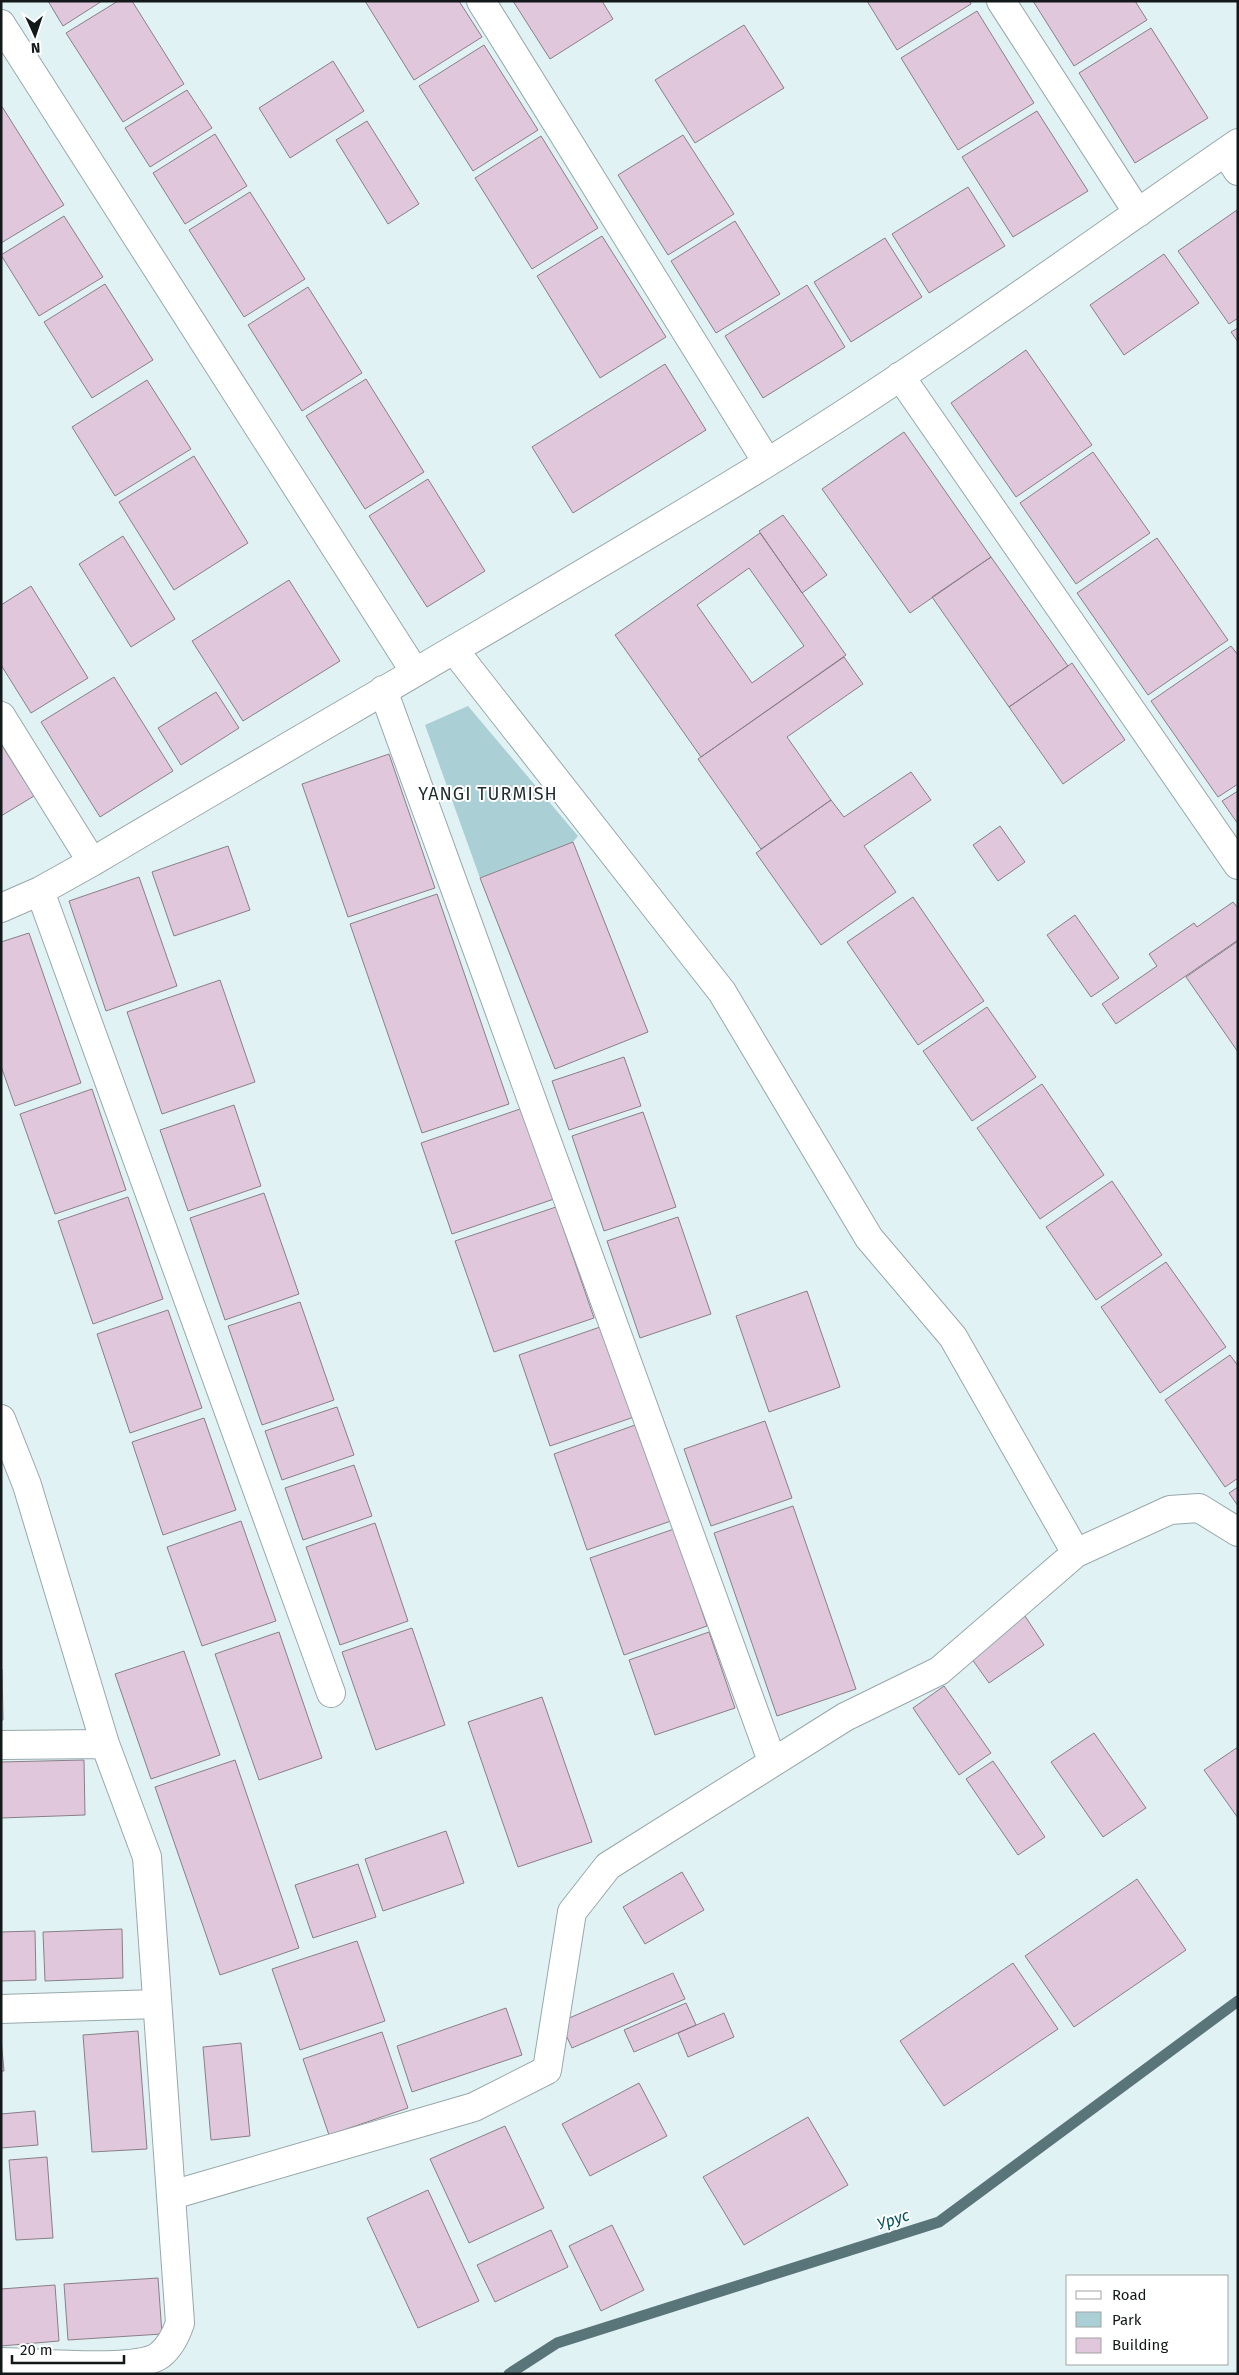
<svg xmlns="http://www.w3.org/2000/svg" width="1239" height="2375" viewBox="0 0 1239 2375" font-family="'Fira Sans',sans-serif">
  <style>
    .green { fill: #aacfd4 }
    .lines { fill: none; stroke-linecap: round; stroke-linejoin: round }
    .stream { stroke: #5a757a; stroke-width: 11 }
    .building { fill: #e0c7dc; stroke: #897f88; fill-rule: evenodd }
    .minor-casing { stroke: #98a8aa; stroke-width: 30 }
    .minor { stroke: #fff; stroke-width: 28 }
    .labels { text-anchor: middle; stroke-width: 4; stroke-linejoin: round; paint-order: stroke }
    .water-label { font-size: 16px; font-style: italic; fill: #01555f; stroke: #fff }
    .quarter-label { font-size: 18px; letter-spacing: 1px; fill: #1f2c2e; stroke: #fff }
  </style>
  <rect width="100%" height="100%" fill="#e1f2f4"/>
  <path class="green" d="M468,706L578,836L573,842L480,878L425,725Z"/>
  <g class="lines">
    <path class="stream" d="M509,2374L557,2343L939,2222L1238,2001"/>
  </g>
  <path class="building" d="M48,1H102L63,26Z
    M118,1H132L184,84L123,122L66,33Z
    M365,1H459L482,37L414,80Z
    M513,1H602L613,19L550,59Z
    M867,1H970L971,4L897,50Z
    M1033,1H1135L1147,20L1074,66Z
    M977,11L1034,103L958,150L901,58Z
    M744,25L784,88L695,143L655,80Z
    M1151,28L1208,118L1135,163L1079,73Z
    M484,45L538,130L473,171L419,86Z
    M333,61L364,111L290,158L259,108Z
    M187,90L212,128L150,167L125,128Z
    M1,105L64,205L1,243Z
    M1037,111L1088,191L1013,237L962,157Z
    M367,121L419,204L388,224L336,140Z
    M215,134L247,186L185,224L153,173Z
    M683,135L734,214L668,255L618,175Z
    M541,136L598,228L532,269L475,178Z
    M968,187L1005,246L929,293L892,234Z
    M250,192L305,279L244,317L189,230Z
    M1237,210L1238,318L1229,324L1178,251Z
    M64,216L103,277L39,316L1,255Z
    M735,221L780,294L716,333L671,261Z
    M602,236L666,337L600,378L537,276Z
    M885,238L922,297L851,342L814,282Z
    M1164,254L1199,303L1124,355L1090,305Z
    M105,284L153,360L92,398L44,322Z
    M807,285L845,347L763,398L725,336Z
    M308,287L362,373L302,411L248,325Z
    M1238,328V342L1231,332Z
    M1026,350L1092,445L1016,497L951,403Z
    M665,364L706,430L573,513L532,447Z
    M366,379L424,472L365,509L306,416Z
    M147,380L191,449L115,496L72,427Z
    M904,432L991,557L910,613L822,489Z
    M1093,452L1150,533L1076,584L1020,503Z
    M194,456L248,543L174,590L119,502Z
    M428,479L485,571L427,607L369,516Z
    M783,515L827,575L802,593L759,531Z
    M760,533L846,655L701,757L615,635ZM749,568L804,646L752,683L697,605Z
    M123,536L175,619L131,647L79,564Z
    M1157,538L1228,640L1148,695L1077,593Z
    M991,557L1068,666L1009,707L932,597Z
    M289,580L340,661L243,721L192,641Z
    M31,586L88,678L31,713L1,665V605Z
    M1231,646L1238,655V784L1218,797L1151,701Z
    M844,657L863,684L787,737L831,800L761,849L698,759Z
    M1072,663L1125,740L1063,784L1009,707Z
    M114,677L173,771L100,817L41,722Z
    M216,692L239,728L181,765L158,728Z
    M1,744L34,796L1,816Z
    M389,754L435,888L348,917L302,784Z
    M911,772L931,800L864,846L896,892L821,945L756,853L831,800L844,817Z
    M1238,791V824L1222,801Z
    M1000,826L1025,862L998,881L973,845Z
    M573,842L648,1032L555,1069L480,878Z
    M228,846L250,910L174,936L152,872Z
    M139,877L177,986L106,1011L69,901Z
    M437,894L509,1104L422,1133L350,924Z
    M913,897L984,1001L918,1045L847,942Z
    M1233,902L1238,908V940L1116,1024L1102,1004L1157,966L1149,954L1194,923L1197,927Z
    M1075,915L1119,978L1091,997L1047,935Z
    M29,933L81,1083L15,1106L1,1066V942Z
    M1238,941V1052L1186,977Z
    M220,980L255,1082L162,1114L127,1012Z
    M987,1007L1036,1077L972,1121L923,1051Z
    M624,1057L641,1106L569,1130L552,1081Z
    M1042,1084L1104,1175L1040,1219L977,1128Z
    M92,1089L126,1190L55,1214L20,1114Z
    M234,1105L261,1186L188,1211L160,1130Z
    M523,1108L554,1199L452,1234L421,1143Z
    M643,1112L676,1207L604,1231L572,1136Z
    M1112,1181L1162,1255L1096,1300L1046,1227Z
    M264,1193L299,1294L225,1320L190,1218Z
    M128,1197L163,1299L93,1324L58,1221Z
    M556,1207L594,1318L494,1352L455,1241Z
    M678,1217L711,1314L640,1338L607,1241Z
    M1166,1262L1226,1347L1160,1393L1101,1307Z
    M807,1291L840,1387L769,1412L736,1316Z
    M300,1302L334,1400L262,1425L228,1326Z
    M168,1310L202,1408L130,1433L97,1334Z
    M603,1326L634,1417L550,1446L519,1355Z
    M1230,1355L1238,1366V1478L1225,1487L1165,1400Z
    M337,1407L354,1455L282,1480L265,1431Z
    M204,1418L236,1510L163,1535L132,1442Z
    M765,1421L792,1498L711,1526L684,1449Z
    M638,1424L671,1521L587,1550L554,1454Z
    M354,1465L372,1516L303,1540L285,1488Z
    M1238,1487V1506L1229,1493Z
    M793,1506L856,1689L777,1716L714,1533Z
    M241,1521L276,1621L202,1646L167,1547Z
    M375,1523L408,1621L340,1645L306,1547Z
    M674,1529L707,1626L624,1655L590,1558Z
    M1025,1616L1044,1645L989,1683L969,1655Z
    M412,1628L445,1725L376,1750L342,1652Z
    M279,1632L322,1758L259,1780L215,1654Z
    M709,1632L735,1708L655,1735L629,1660Z
    M184,1651L220,1755L151,1779L115,1674Z
    M2,1669L3,1720H1V1669Z
    M944,1686L991,1753L959,1775L913,1708Z
    M542,1697L592,1842L518,1867L468,1722Z
    M1094,1733L1146,1808L1103,1837L1051,1762Z
    M1238,1747V1818L1204,1770Z
    M84,1760L85,1815L1,1818V1762Z
    M235,1760L299,1948L220,1975L155,1787Z
    M993,1761L1045,1837L1018,1855L966,1779Z
    M446,1831L464,1883L383,1911L365,1859Z
    M358,1864L376,1917L313,1938L295,1885Z
    M682,1872L704,1910L645,1944L623,1907Z
    M1137,1879L1186,1950L1074,2027L1025,1956Z
    M122,1929L123,1978L45,1981L43,1932Z
    M35,1931L36,1980L1,1981V1932Z
    M357,1941L385,2021L300,2050L272,1969Z
    M1013,1963L1058,2029L944,2106L900,2041Z
    M673,1973L685,1999L572,2048L560,2022Z
    M686,2003L696,2025L634,2052L624,2030Z
    M506,2008L522,2055L412,2092L397,2046Z
    M724,2013L734,2037L688,2057L678,2033Z
    M138,2031L147,2149L92,2152L83,2035Z
    M382,2032L408,2108L329,2135L303,2059Z
    M1,2039L4,2071H1Z
    M241,2043L250,2136L211,2140L203,2047Z
    M639,2083L667,2136L590,2176L562,2124Z
    M35,2111L38,2145L1,2148V2114Z
    M808,2117L848,2185L744,2245L703,2177Z
    M505,2126L544,2208L469,2243L430,2159Z
    M47,2157L53,2238L16,2240L9,2160Z
    M428,2190L479,2301L418,2328L367,2218Z
    M612,2225L644,2290L601,2311L569,2246Z
    M551,2230L568,2267L495,2302L477,2265Z
    M158,2278L162,2334L68,2340L64,2284Z
    M55,2285L59,2341L1,2346V2289Z"/>
  <g class="lines">
    <g class="minor-casing">
      <path id="minor" d="M481,1L767,462
        M1001,1L1138,213
        M1,24L415,672
        M1225,152L1238,171
        M900,376L1238,865
        M454,650L722,992L869,1238L953,1337L1076,1553
        M383,690L772,1761
        M1,716L92,862
        M40,891L331,1693
        M1,908L40,891L92,862C316,729 543,600 765,464C927,364 1081,251 1238,143
        M1,1419L27,1485L105,1744L147,1857L180,2323C176,2335 171,2346 160,2355C137,2373 34,2362 1,2362
        M1,1745L105,1744
        M1,2009L157,2004
        M172,2195L474,2107L547,2070L572,1912L608,1866L845,1717L939,1671L1076,1553L1170,1510L1199,1508L1238,1532"/>
    </g>
    <use href="#minor" class="minor"/>
  </g>
  <g class="labels">
    <g class="water-label">
      <text transform="translate(893 2219) rotate(-18)" y="6">Урус</text>
    </g>
    <g class="quarter-label">
      <text x="488" y="800">YANGI TURMISH</text>
    </g>
  </g>
  <rect width="1239" height="2375" fill="none" stroke="#13191a" stroke-width="5"/>
  <rect x="1066" y="2275" width="162" height="90" fill="#ffffff" stroke="#a1a3a3"/>
  <rect x="1076" y="2291" width="25" height="8" fill="#ffffff" stroke="#a1a3a3"/>
  <text x="1112" y="2300" font-size="15" fill="#13191a">Road</text>
  <rect x="1076" y="2312" width="25" height="15" fill="#aacfd4" stroke="#a1a3a3"/>
  <text x="1112" y="2325" font-size="15" fill="#13191a">Park</text>
  <rect x="1076" y="2338" width="25" height="15" fill="#e0c7dc" stroke="#a1a3a3"/>
  <text x="1112" y="2350" font-size="15" fill="#13191a">Building</text>
  <g transform="translate(35 35) rotate(177)" stroke="#ffffff" stroke-width="4" paint-order="stroke">
  <path d="M0-4L9 19L0 12L-9 19Z" fill="#13191a"/>
  <text y="-8" font-size="14" font-weight="bold" text-anchor="middle" fill="#13191a">N</text>
  </g>
  <path d="M12 2355v8h112v-8" fill="none" stroke="#13191a" stroke-width="2.5"/>
  <text x="20" y="2355" font-size="15" fill="#13191a" stroke="#ffffff" stroke-width="4" paint-order="stroke">20 m</text>
</svg>
